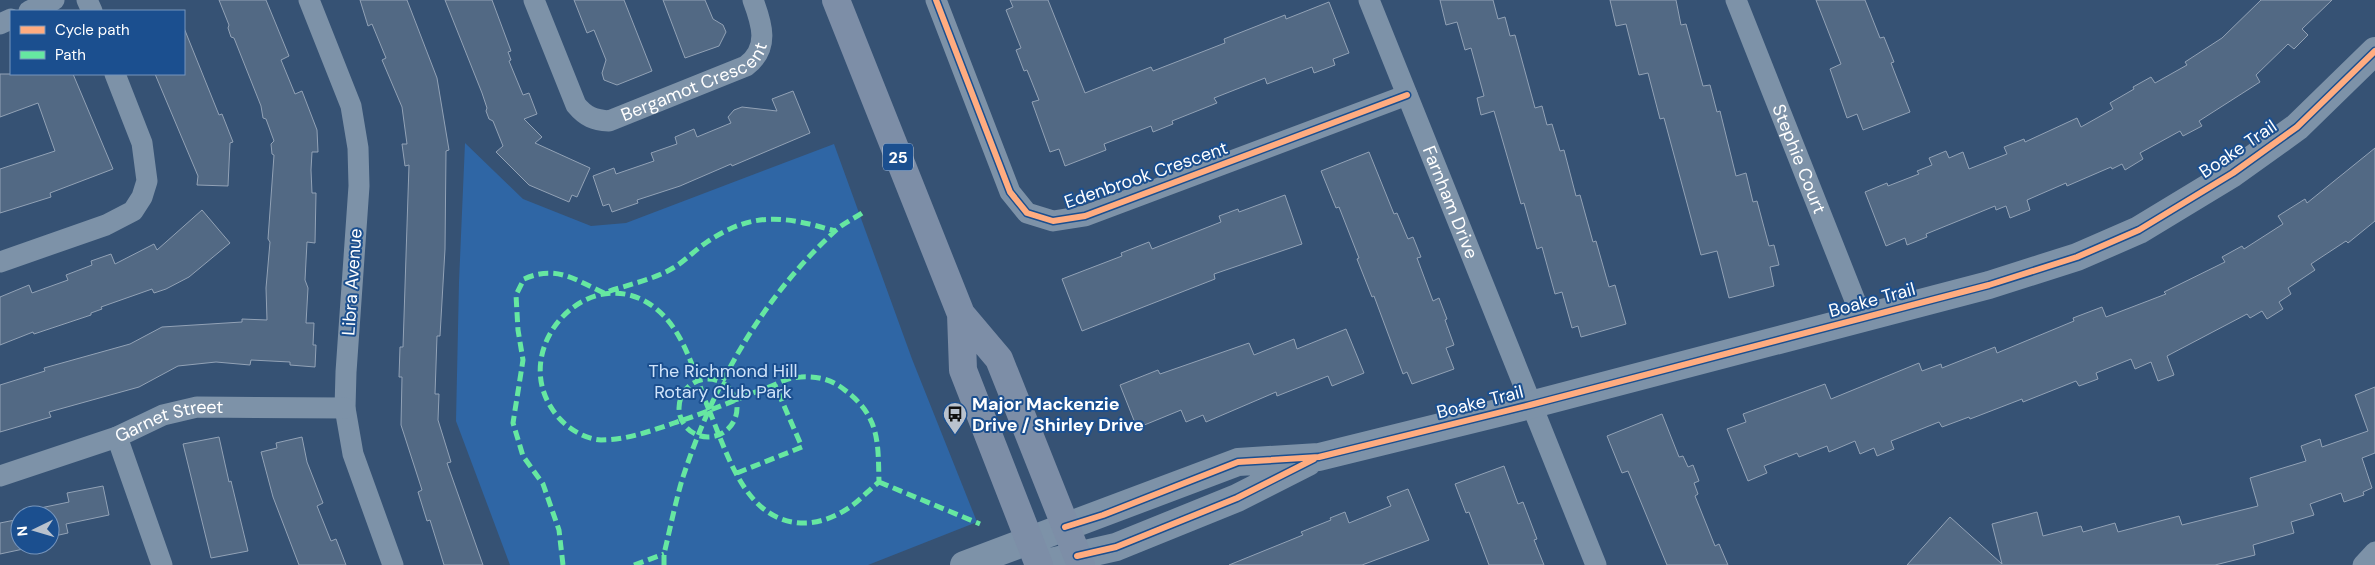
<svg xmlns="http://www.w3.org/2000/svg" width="2375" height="565" viewBox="0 0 2375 565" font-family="'DM Sans',sans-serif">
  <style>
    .green { fill: #2f66a5 }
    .building { fill: #526984; stroke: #92a2b6 }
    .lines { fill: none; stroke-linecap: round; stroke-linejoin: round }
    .minor { stroke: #7d92a8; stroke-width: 21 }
    .tertiary { stroke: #7d92a8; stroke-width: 28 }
    .primary { stroke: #7d8ea7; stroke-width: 28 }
    .quiet { stroke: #66e7a1; stroke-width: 5; stroke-dasharray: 10 5; stroke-linecap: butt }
    .cycleway-casing { stroke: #1b4f8f; stroke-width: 9 }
    .cycleway { stroke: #ffac80; stroke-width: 6 }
    .labels { text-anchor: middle; stroke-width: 4; stroke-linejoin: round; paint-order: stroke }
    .shield { fill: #1b4f8f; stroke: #bbcadd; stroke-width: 1 }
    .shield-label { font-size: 16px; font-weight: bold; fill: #fff }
    .street-label { font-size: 18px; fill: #fff; stroke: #1b4f8f }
    .park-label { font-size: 18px; fill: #cfe3fa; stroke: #1b4f8f }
    .poi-label { font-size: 18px; font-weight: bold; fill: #fff; stroke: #1b4f8f; text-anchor: start }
  </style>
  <rect width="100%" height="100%" fill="#365274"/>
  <path class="green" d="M465,143L523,199L591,226L626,223L834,144L912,359L977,522L868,565H510L456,421L459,282Z"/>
  <path class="building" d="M219,0H266L289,56L281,60L295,94L302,91L317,130L318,152H312L311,170L312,193H316L315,243L307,242L305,280L308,288L306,323H314L313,345H316L315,367L290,365V362L251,360L250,365L216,362L178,366L139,387L49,412L51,417L0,432V385L45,371L44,368L130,344L162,327L242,322V319L267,320L266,288L270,242L268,239L274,155L272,154L271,144L274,141L266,119L263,118L261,106L234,38L231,37L228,28L229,25Z
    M360,0H407L437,78L449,150L446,151L445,249L440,336H437L435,394H439L438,420L451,462L447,463L483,565H444L430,520L427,521L418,492L422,490L401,425L402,377H399L400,347H403L409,165L405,166L402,144H407L402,107L382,60L386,58L372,24L368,26Z
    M445,0H492L511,51L508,52L511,60L509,61L523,95L529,93L537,114L524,119L542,137L535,143L590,168L577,197L572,195L569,202L529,185L496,152L503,146L493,121L489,119L486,111L487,108L482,93Z
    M574,0H624L652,71L617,85L604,80L602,73L606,60L594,30L587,33Z
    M663,0H705L713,19L723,25L726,32L719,46L685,58Z
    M1010,0H1048L1085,93L1151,67L1153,71L1225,43L1224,39L1285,15L1286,19L1329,2L1349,53L1333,59L1335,65L1314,73L1312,67L1267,84L1265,78L1214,98L1217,103L1172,121L1173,124L1153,132L1151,126L1104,144L1106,150L1065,166L1059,149L1050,152L1032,102L1039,100L1027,70L1024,71L1016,50L1021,48L1006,10L1013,7Z
    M1440,0H1493L1498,19L1505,17L1510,36L1515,35L1535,108L1542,106L1547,125L1552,124L1560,151L1564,150L1576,196L1580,195L1593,242L1596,241L1609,287L1615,285L1626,324L1581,337L1578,326L1572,328L1562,292L1555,294L1542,247L1537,249L1524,203L1521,204L1494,111L1481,115L1477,98L1484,96L1471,48L1465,50L1457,22L1446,25Z
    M1610,0H1676L1681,25L1686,24L1703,86L1710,85L1717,112L1720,111L1736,176L1746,173L1753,202L1757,201L1769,246L1774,245L1779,265L1770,267L1774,286L1729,298L1717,251L1701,255L1664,118L1660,119L1648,73L1639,75L1626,24L1616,26Z
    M1816,0H1865L1880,38L1884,37L1894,62L1891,63L1910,112L1863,130L1857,114L1847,118L1830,69L1841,64Z
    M2261,0H2332L2302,29L2308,35L2294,49L2288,44L2256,75L2260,82L2199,121L2202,126L2183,136L2180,131L2140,153L2143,159L2125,170L2122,164L2112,169L2111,167L2067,186L2066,183L2027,200L2030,210L2010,218L2006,206L1996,210L1995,206L1926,234L1927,237L1907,245L1905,238L1886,246L1865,192L1887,183L1888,186L1919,174L1917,171L1932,165L1929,158L1946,151L1949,158L1963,152L1969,169L2007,154L2004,147L2024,139L2025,142L2077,118L2081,127L2113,109L2110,103L2134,89L2133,87L2151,77L2155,83L2187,65L2185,62L2222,38Z
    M184,28L219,115L222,114L233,142L230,143L228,186L197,185L198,176L155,74H184Z
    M0,74H73L113,169L50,193L51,197L0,213V169L55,151L38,103L0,117Z
    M793,91L810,133L732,166L731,164L680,186L637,200L638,203L612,212L609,204L603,206L593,176L614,168L616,174L654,161L651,153L677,144L675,137L694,129L697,137L731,123L728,117L734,110L742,107L777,111L772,99Z
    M2375,148V221L2348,243L2346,241L2311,264L2315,270L2288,288L2291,294L2279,302L2283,309L2267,319L2262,311L2250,318L2247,314L2167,356L2174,375L2158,381L2151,362L2135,369L2131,359L2096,373L2098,379L2079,386L2076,381L2023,402L2022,399L1970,419L1969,417L1942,427L1939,422L1891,441L1894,449L1877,456L1874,448L1860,454L1855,441L1829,452L1827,446L1799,457L1797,453L1764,466L1767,473L1748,481L1727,429L1746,422L1743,414L1825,384L1831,399L1919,363L1922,371L1941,364L1942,368L1995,347L1997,353L2074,321L2073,318L2102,307L2106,317L2166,294L2164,292L2225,262L2222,257L2242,246L2244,249L2283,224L2278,216L2305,199L2307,203Z
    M1369,152L1394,214L1397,213L1408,239L1413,237L1421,257L1417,258L1433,301L1439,298L1447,319L1445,320L1454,345L1446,348L1454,369L1412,384L1407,372L1403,374L1374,296L1372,297L1357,259L1359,258L1339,207L1336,208L1321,171Z
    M1285,195L1302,244L1214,274L1215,279L1082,331L1062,279L1122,256L1121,253L1149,242L1152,249L1221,222L1219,216L1238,209L1239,212Z
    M202,210L230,243L189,277L166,289L154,293L152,289L101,307L102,309L91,313V315L34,334L33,332L0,345V297L29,285L32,293L68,280L66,275L92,265L91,261L111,254L115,264L154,244L157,250Z
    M1346,329L1364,373L1332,386L1328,376L1277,396L1276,392L1206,422L1203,415L1186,422L1181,410L1137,428L1120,385L1158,370L1160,374L1249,343L1254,355L1294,339L1297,349Z
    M2375,387V453L2362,458L2372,488L2363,492L2364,495L2344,502L2341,493L2310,504L2314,515L2291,522L2294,533L2253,545L2255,555L2215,565H1907L1950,517L2002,564L1992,524L2037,512L2043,536L2081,526L2083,532L2115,523L2118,532L2179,516L2182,525L2258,506L2250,478L2306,461L2301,446L2320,439L2322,447L2368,431L2355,395Z
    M1662,414L1679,457L1683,456L1688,467L1693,465L1699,481L1694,483L1698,494L1695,496L1715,546L1719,544L1728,565H1667L1628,471L1622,473L1607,436Z
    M219,437L229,482L231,481L248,551L211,558L183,444Z
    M302,437L307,462L323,503L317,506L331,541L336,539L346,565H299L273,497L261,452L277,448L276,443Z
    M1504,466L1518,504L1523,502L1537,539L1534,540L1544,565H1489L1469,512L1466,513L1455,484Z
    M103,486L109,515L66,524L68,533L50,537V515H27L26,511L69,502L67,493Z
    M1408,489L1429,540L1362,565H1229L1303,535L1301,532L1331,520L1330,518L1345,512L1349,523L1391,506L1387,497Z
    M20,519V545H27L28,548L0,554V523Z"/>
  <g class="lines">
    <g class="minor">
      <path d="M87,0L92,11"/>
      <path d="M309,0L351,106L358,148L359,186L346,372L345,408L353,454L393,565"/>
      <path id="s1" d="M534,0L576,105C586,117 594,120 609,121L746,66C770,48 762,24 753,0"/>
      <path d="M936,0L1010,192L1027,213L1053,221L1085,216L1407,95"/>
      <path id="s2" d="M1369,0L1596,565"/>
      <path id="s3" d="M1736,0L1862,318"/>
      <path d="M29,11L54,0"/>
      <path d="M0,24L11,19"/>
      <path d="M0,262L106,225L133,211L142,197L147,181L142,143L115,74"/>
      <path d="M117,437L162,565"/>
      <path id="s4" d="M0,476L117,437L163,415L197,407L345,408"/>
      <path d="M2363,565L2375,552"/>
    </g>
    <path class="tertiary" d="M964,565L1238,462L1319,457L1530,405L1989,285L2077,257L2139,230L2233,173L2297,127L2375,51
      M1038,565L1116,547L1237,498L1308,462"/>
    <path class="primary" d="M836,0L961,314L999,359L1081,565
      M961,314L963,370L1039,565"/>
    <path class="quiet" d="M679 408a29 29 0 1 1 58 0a29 29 0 1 1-58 0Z
      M709,410C696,379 687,339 663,315C596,248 499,350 559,418C569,429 585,439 601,440C626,440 651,431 674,423C705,413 735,400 766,388C778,384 788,377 801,377C819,376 833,380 846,391C880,417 878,443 879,482C869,490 860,500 850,507C837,516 822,522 807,523C746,525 728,455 709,410
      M737,473L802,447L775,385
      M879,482L980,524
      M563,565L559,530L543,484L523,456L513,423L523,360L518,330L516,295L524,279C556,265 574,279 604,293C626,285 653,280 673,268C685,261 695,250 707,242C753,211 784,216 835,231
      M634,565L664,554
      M664,565V554C670,529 675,504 682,480C712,387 762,298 834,232C842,224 853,219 862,213"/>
    <g class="cycleway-casing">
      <path id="cycleway" d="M936,0L1010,192L1027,213L1053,221L1085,216L1407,95
        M1065,527L1103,515L1238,462L1319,457L1530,405L1989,285L2077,257L2139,230L2233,173L2297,127L2375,51
        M1077,556L1116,547L1237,498L1314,459"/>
    </g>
    <use href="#cycleway" class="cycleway"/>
  </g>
  <defs>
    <g id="bus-pin" transform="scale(1.25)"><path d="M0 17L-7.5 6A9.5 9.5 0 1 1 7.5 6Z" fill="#b9c2ce" stroke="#1b4f8f"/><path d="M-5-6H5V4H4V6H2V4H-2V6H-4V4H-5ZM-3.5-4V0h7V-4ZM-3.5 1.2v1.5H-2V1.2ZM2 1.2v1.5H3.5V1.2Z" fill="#111"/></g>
  </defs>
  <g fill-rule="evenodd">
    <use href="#bus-pin" x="955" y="414"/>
  </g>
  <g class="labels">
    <rect class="shield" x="883" y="143.5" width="30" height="27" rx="4"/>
    <g class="shield-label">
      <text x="898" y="163">25</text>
    </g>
    <g class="street-label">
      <text dy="6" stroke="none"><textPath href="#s1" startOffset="246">Bergamot Crescent</textPath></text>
      <text transform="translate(2238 149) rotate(-34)" y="6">Boake Trail</text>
      <text dy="6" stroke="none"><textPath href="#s3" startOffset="171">Stephie Court</textPath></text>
      <text transform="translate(1146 175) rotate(-19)" y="6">Edenbrook Crescent</text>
      <text dy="6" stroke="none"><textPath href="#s2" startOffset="218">Farnham Drive</textPath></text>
      <text transform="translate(352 282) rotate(-86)" y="6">Libra Avenue</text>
      <text transform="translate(1872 300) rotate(-15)" y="6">Boake Trail</text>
      <text transform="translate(1480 402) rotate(-14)" y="6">Boake Trail</text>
      <text dy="6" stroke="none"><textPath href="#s4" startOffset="179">Garnet Street</textPath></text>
    </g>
    <g class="park-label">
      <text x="723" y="377">The Richmond Hill<tspan x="723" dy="21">Rotary Club Park</tspan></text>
    </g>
    <g class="poi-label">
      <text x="972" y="410">Major Mackenzie<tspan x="972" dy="21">Drive / Shirley Drive</tspan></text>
    </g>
  </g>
  <rect x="10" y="10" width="175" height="65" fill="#1b4f8f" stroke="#7695bc"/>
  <rect x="20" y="26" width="25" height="8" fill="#ffac80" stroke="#7695bc"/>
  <text x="55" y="35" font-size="15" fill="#ffffff">Cycle path</text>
  <rect x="20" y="51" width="25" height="8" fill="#66e7a1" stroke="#7695bc"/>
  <text x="55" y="60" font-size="15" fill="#ffffff">Path</text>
  <g transform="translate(35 530) rotate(265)"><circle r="24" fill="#1b4f8f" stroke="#7695bc"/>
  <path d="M0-4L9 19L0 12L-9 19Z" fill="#b9c2ce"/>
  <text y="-8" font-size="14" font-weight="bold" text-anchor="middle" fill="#ffffff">N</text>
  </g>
</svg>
